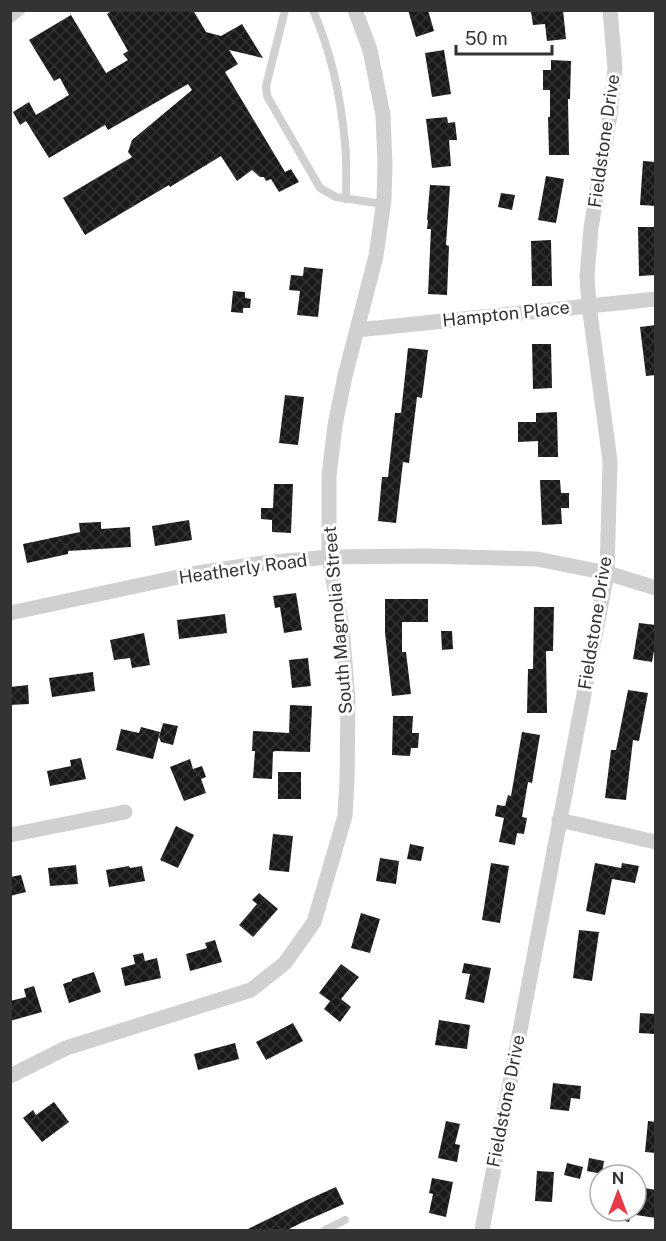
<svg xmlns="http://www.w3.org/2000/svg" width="666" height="1241" viewBox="0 0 666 1241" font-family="'Public Sans',sans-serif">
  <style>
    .building { fill: url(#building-cross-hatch) }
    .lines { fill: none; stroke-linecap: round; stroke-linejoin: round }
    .lane { stroke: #d0d0d0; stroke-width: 8 }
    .street { stroke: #d0d0d0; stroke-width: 15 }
    .labels { text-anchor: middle; stroke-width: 6; stroke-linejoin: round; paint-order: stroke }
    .street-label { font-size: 18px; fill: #333; stroke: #fff }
  </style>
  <defs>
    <pattern id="building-cross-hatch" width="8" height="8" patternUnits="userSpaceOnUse" patternTransform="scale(1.5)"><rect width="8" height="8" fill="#1a1a1a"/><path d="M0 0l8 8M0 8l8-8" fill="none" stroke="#333"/></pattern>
  </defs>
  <rect width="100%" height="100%" fill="#fff"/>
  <path class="building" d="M113,10H193L206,32L221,36L242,24L263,58L229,50L238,64L225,72L285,172L291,169L299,182L279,192L271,179L266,181L264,177H260L252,170L237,181L221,156L170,187L169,185L85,235L63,198L132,157L128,152L132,140L192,90L188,84L108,130L105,125L49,158L26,121L20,125L13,112L29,102L36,115L69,95L60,78L54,81L29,40L71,15L106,73L128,60L123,54L128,51L107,14Z
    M408,10H428L434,31L416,37Z
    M544,10H563L566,39L547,41L545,24L533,25L531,12Z
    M444,50L451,94L432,97L425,53Z
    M551,60L571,61L570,99H568L569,155H549L548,117H550V90H543V70H551Z
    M447,117L448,123L455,122L457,140H449L451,166L432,168L426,119Z
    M643,161L656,162V206L640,205Z
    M546,176L564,179L556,223L538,220Z
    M430,185L450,186L446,245L449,246L447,295L428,294L431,229H427L428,220H427Z
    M501,193L515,195L512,210L498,207Z
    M638,227H656V275L639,276Z
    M551,240L552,286H532L531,241Z
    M304,267L323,269L318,317L297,315L300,291L289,290L291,275L303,276Z
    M233,291L245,292V298L251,299L250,308H243V313L231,312Z
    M656,325V375L646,376L640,327Z
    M532,344H551L552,388L533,389Z
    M408,348L428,350L422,398L417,397L409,463L403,462L396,523L378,521L382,477H388L395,413H401Z
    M285,395L304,397L298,445L279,443Z
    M557,412L558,457H538V441L518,442V422H536V413Z
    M540,480H560L561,493H569V508H561L562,524L542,525Z
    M274,484H293L291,533L272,532V520L261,519V508H273Z
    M189,520L192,540L155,546L152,526Z
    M101,522V529L130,527L131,547L68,551V554L27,563L23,544L80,532L79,523Z
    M296,593L302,630L284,633L280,607L275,608L273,596Z
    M385,599H428V622H402V652H406L411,694L392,696L385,633Z
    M534,607H554L553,651H546L547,713H527L528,669H533Z
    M225,614L227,633L179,639L177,620Z
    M639,623L656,625V651H654L652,662L633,659Z
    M441,631H452L453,649L442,650Z
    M144,633L150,665L132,668L130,658L114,660L110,640Z
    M308,658L311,686L292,688L289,660Z
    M93,672L95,691L52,697L49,678Z
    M28,685L29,704L10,705V687Z
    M628,690L648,693L639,741L633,740L626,800L605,798L611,750H616Z
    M290,705L312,706L310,752L275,751L273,752L272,779L253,778L255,751H252L253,731L289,733Z
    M393,716H413L412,733H419L418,748H411L410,756L392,755Z
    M163,723L178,726L173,745L161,742L159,737Z
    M141,727L160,732L153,759L116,750L121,729L139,733Z
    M522,732L540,735L532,783L528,782L522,817L527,818L524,834L517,833L515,845L499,842L504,818L495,816L497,805L505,806L508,795L511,796Z
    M81,758L86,779L50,786L47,771L71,766L70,760Z
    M190,759L193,769L202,766L206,777L201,779L206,793L184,801L170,767Z
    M278,772H301V799H278Z
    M176,826L194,835L178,868L160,860Z
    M273,834L293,836L289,872L269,870Z
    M410,844L424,847L421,861L407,859Z
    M380,858L399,861L396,884L376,881Z
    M491,863L509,866L500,923L482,920Z
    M595,863L621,868L622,863L639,866L635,883L612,879L605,915L586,911Z
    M76,865L78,884L50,886L48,868Z
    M129,866L130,868L142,866L145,881L109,887L106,870Z
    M21,875L26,892L10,896V877Z
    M259,893L278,909L253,937L239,925L257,904L252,900Z
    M361,913L380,919L370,953L351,948Z
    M579,930L599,932L592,981L573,978Z
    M215,940L222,962L190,971L186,954L207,948L205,943Z
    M143,953L145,961L157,958L161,978L125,986L121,968L135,964L133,955Z
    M464,963L491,968L484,1003L465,999L470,974L462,973Z
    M341,964L359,977L341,999L351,1007L340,1022L324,1009L330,1001L319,993Z
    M94,972L101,992L69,1003L63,984L72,981V979Z
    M34,986L42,1012L10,1021V1001L26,997L24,989Z
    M640,1013L656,1014L655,1034L639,1033Z
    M439,1020L470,1025L467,1049L435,1045Z
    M293,1023L303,1041L266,1060L256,1042Z
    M235,1043L239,1059L198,1070L194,1054Z
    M553,1083L581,1086L580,1099L571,1098L569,1111L550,1109Z
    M54,1102L69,1122L42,1142L23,1118L33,1110L36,1115Z
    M446,1121L460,1124L455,1144L460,1145L457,1162L438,1158Z
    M648,1121L656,1122V1153L645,1152Z
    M589,1158L604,1161L602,1174L587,1171Z
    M567,1163L583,1167L580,1179L564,1175Z
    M537,1171L554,1172L552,1202L535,1201Z
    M432,1178L453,1182L446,1217L429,1213L433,1194L429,1193Z
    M336,1187L344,1204L301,1223L287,1230H246L307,1200Z
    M645,1188L656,1190V1218L636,1215L638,1198L643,1199Z
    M601,1211H632L629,1222L600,1215Z"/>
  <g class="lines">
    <path class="lane" d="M285,10L266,86L267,96L320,188L336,197L383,204
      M313,10C331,52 341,98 345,143C347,161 346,180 346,199
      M10,20L22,10
      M325,1230L345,1220"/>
    <path class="street" d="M357,330L656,299
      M10,613L197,573L263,563L329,557L426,556L537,559L607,573L656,588
      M559,820L656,842
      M10,835L125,812
      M10,1076L66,1048L251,990L285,963L314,922L345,816L347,782L348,699L342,627L329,557V476L335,425L345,376L376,256L384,200L385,164L383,115L370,50L355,10
      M482,1230L607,573L610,461L589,305L587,276L591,228L610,115L615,68L610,10"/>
  </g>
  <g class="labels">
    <g class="street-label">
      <text transform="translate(604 141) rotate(-82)" y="6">Fieldstone Drive</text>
      <text transform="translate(506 314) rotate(-6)" y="6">Hampton Place</text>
      <text transform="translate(243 569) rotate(-8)" y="6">Heatherly Road</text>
      <text transform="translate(338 620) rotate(-95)" y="6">South Magnolia Street</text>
      <text transform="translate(595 623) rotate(-81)" y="6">Fieldstone Drive</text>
      <text transform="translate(506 1101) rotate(-79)" y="6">Fieldstone Drive</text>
    </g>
  </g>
  <rect width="666" height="1241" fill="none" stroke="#333333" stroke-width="24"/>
  <g transform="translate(618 1193)"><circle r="28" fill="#ffffff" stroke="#adadad" stroke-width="1.5"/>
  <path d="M0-4.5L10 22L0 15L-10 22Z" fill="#e63946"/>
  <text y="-9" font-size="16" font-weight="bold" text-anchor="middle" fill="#333333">N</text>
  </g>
  <path d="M456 45v9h96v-9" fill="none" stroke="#333333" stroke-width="3"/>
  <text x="465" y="45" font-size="18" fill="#333333" stroke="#ffffff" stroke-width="4.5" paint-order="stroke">50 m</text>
</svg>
